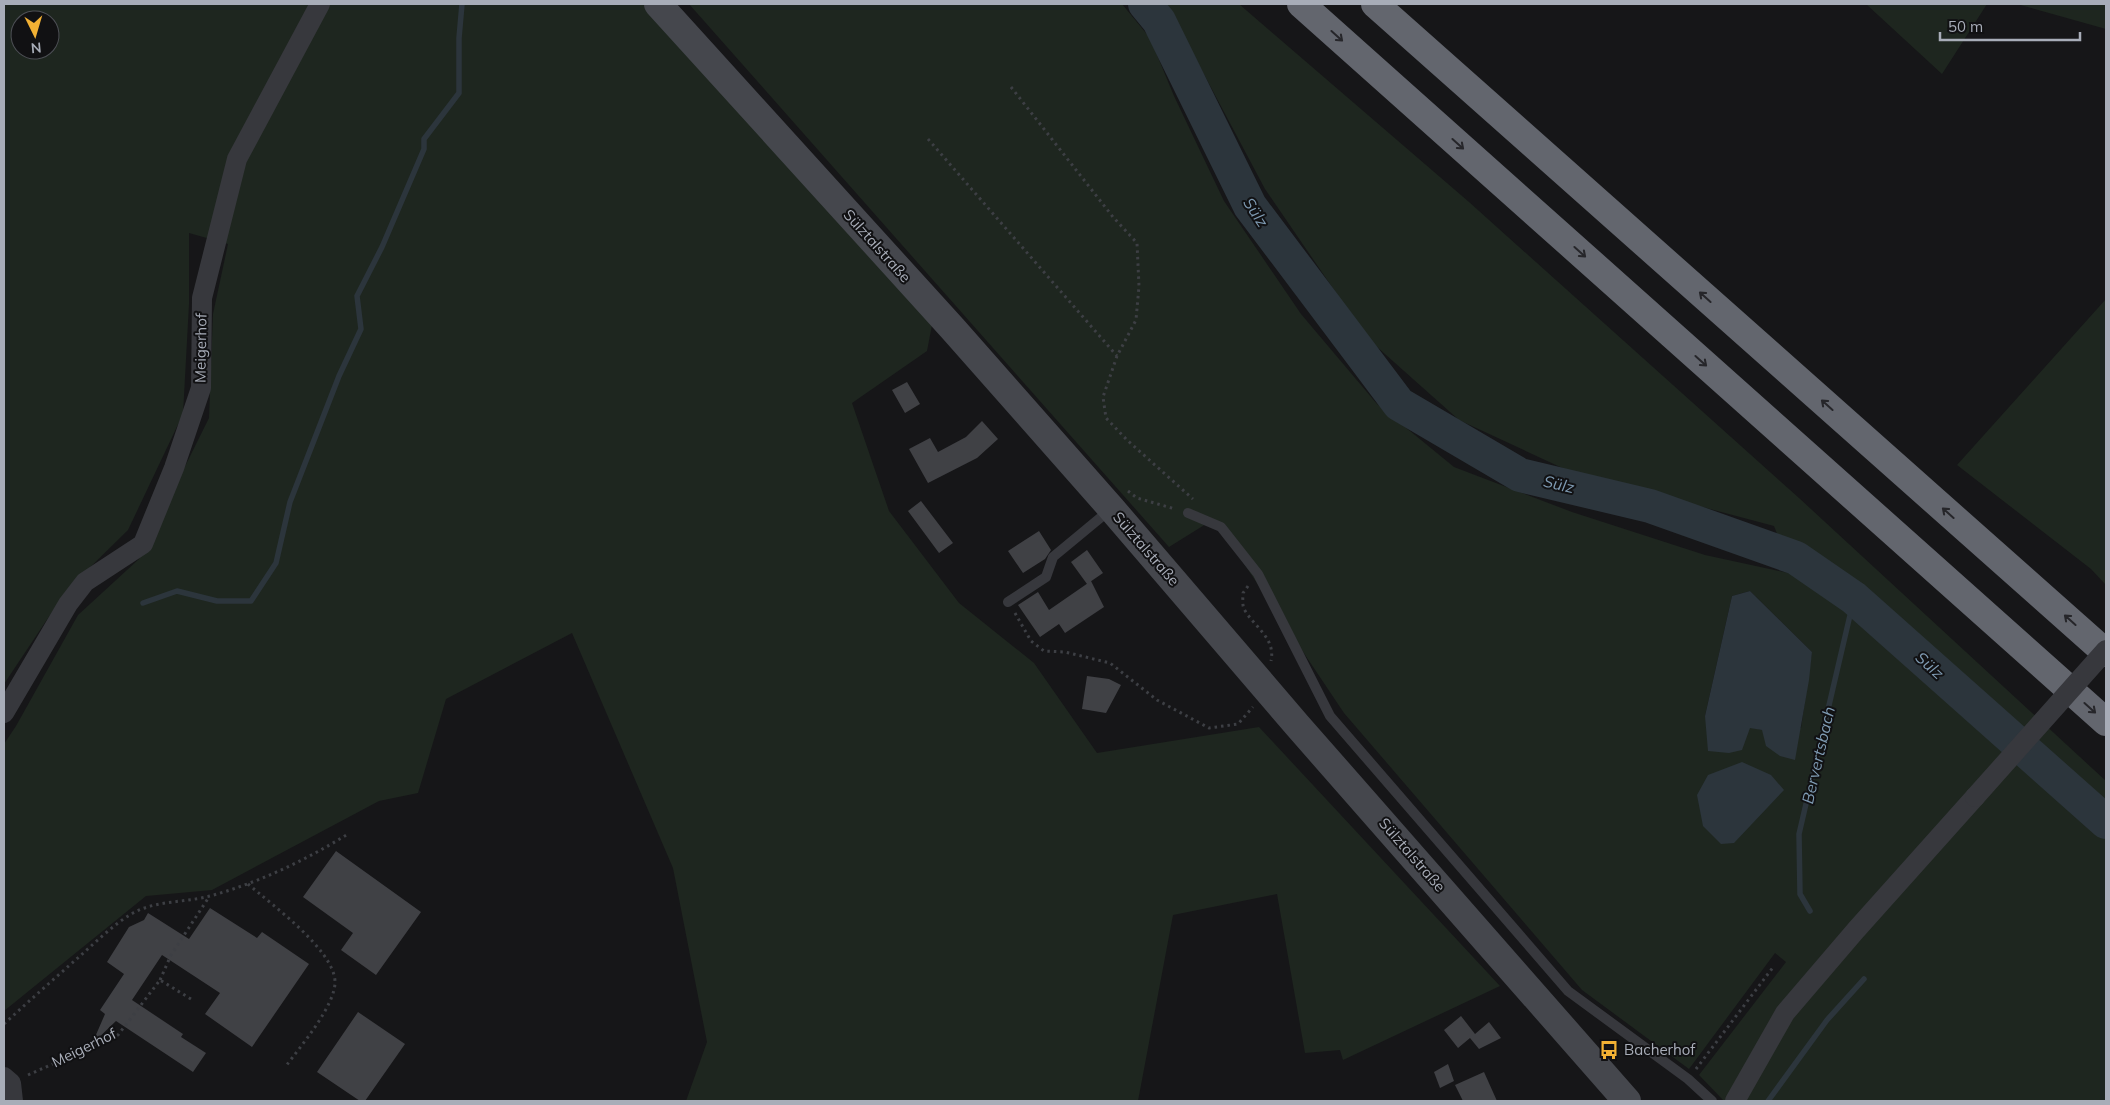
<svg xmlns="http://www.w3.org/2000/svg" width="2110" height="1105" viewBox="0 0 2110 1105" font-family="Mulish,sans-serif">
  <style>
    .green { fill: #1e261f; fill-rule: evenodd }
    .water { fill: #2c353c }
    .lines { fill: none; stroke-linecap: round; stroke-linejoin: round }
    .stream { stroke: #2c353c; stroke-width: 5.5 }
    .river { stroke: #2c353c; stroke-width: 34 }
    .building { fill: #404145 }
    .path { stroke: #3d3f44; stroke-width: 3; stroke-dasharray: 2.5 4; stroke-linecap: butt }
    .lane { stroke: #37383d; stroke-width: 10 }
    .street { stroke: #37383d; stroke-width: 20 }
    .secondary { stroke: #45474d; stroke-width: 28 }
    .highway { stroke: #63666e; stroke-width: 28 }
    .street-bridge { stroke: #37383d; stroke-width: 20 }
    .oneway { stroke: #26262a }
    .labels { text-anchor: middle; stroke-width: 4; stroke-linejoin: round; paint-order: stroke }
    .street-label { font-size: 15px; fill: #a8adb8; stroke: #111113 }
    .poi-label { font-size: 15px; fill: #a8adb8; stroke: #111113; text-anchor: start }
    .water-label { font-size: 16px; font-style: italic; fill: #7f9bb3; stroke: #111113 }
  </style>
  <rect width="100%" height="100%" fill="#161618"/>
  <path class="green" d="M4,4H643L932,325L927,351L852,403L889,511L959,603L1034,663L1097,753L1259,727L1500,986L1343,1060L1340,1050L1305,1053L1277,894L1173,915L1138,1101H686L707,1042L673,868L572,633L446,699L418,793L379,801L212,890L146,896L4,1011V744L16,726L78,615L139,559L209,418L213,314L228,244L189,233V304L183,414L128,530L66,591L4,684ZM20,20H50V50H20Z
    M689,4H1122L1150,38L1174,96L1224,201L1301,314L1377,404L1454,467L1572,512L1705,555L1793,574L1774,526L1571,472L1459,420L1367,338L1265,189L1181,31L1162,4H1239L1469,202L1799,498L2106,781V1101H1724L1699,1075L1786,962L1775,953L1689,1069L1582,990L1344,713L1214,519L1169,547ZM1750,591L1812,652L1801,728L1762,730L1705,716L1732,596ZM1708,775L1747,827L1734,842Z
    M1866,4H1987L1942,74Z
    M2017,4H2106V29Z
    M2106,299V585L2091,569L1957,465Z"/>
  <path class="water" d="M1750,591L1812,652L1809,680L1795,760L1780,756L1766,746L1762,730L1750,728L1742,750L1729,753L1708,751L1705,716L1732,596Z
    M1742,762L1771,775L1784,790L1734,843L1721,844L1703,826L1697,795L1708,775Z"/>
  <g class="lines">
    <path class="stream" d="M143,603L177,591L217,601H251L276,563L290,502L339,376L361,329L357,296L382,247L424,149V139L459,93V38L462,4
      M1810,911L1800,894L1799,834L1854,598
      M1768,1101L1827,1020L1864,979"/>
    <path class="river" d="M1145,4L1159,21L1250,206L1399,404L1520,475L1650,506L1796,558L1854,598L2106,822"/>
  </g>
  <path class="building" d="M907,382L920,404L905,413L892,390Z
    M982,421L998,439L977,458L928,483L909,449L930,438L938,452L966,437Z
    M921,501L953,543L939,553L908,511Z
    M1039,531L1051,550L1045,559L1023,573L1008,551Z
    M1087,550L1103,573L1087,584L1071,562Z
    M1091,581L1104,607L1065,633L1059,624L1040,637L1018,605L1038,592L1049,610Z
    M1087,676L1109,679L1121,685L1106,713L1082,709Z
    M336,851L421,912L376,975L341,950L353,933L303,897Z
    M210,908L257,938L262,932L309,964L252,1047L205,1014L220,993L162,955L132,1000L183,1034L181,1037L206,1053L193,1072L116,1021L92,1044L105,1014L100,1010L124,974L107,962L129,927L144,920L148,913L189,939Z
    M358,1012L405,1044L365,1101H360L317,1072Z
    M1461,1016L1475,1034L1489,1022L1501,1038L1479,1049L1470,1038L1458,1048L1444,1030Z
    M1448,1064L1454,1081L1440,1088L1434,1072Z
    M1484,1072L1497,1101H1463L1455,1085Z"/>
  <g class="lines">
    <path class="path" d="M1011,87L1113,217L1137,243L1139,286L1136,320L1117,356L1103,397L1106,418L1127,440L1193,499
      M928,139L1117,356
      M1128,491L1137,498L1175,509
      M1248,586L1243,593C1243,597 1242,604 1244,609C1254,627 1276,638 1271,661
      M1015,613L1031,641L1044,651L1065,652L1110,663L1157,700L1209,728L1238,724L1253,707
      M248,884C272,905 333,949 335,981C336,1005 300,1047 286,1066
      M160,980L171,955L209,897
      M4,1024C29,1001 55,978 80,956C97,941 114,924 133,913C157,900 184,903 210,896C258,883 306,860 348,834
      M1696,1069L1774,966
      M28,1075L118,1035L160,980L191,999"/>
    <path class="lane" d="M1188,513L1221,527L1258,574L1330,716L1568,991L1688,1079L1712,1101
      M1008,602L1046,577L1053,557L1111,509"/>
    <path class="street" d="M4,713L68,604L85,582L143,544L174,468L201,388L202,298L237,159L320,4
      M4,1077L11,1083L13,1101
      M1735,1101L1785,1013L1856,930L1975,797"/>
    <path class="secondary" d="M658,4L953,329L1111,508L1297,725L1627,1101"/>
    <path class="highway" d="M1301,4L2106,722
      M1375,4L2106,653"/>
    <path class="street-bridge" d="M1975,797L2106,650"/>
  </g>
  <defs><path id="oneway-shaft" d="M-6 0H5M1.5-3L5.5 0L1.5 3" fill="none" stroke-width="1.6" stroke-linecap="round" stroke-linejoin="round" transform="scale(1.25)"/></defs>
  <g class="oneway">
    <use href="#oneway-shaft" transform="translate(1337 36) rotate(42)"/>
    <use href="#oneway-shaft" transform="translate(1458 144) rotate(42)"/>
    <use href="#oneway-shaft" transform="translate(1580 252) rotate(42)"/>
    <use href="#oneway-shaft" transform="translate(1705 297) rotate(-138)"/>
    <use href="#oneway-shaft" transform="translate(1701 361) rotate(42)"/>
    <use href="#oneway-shaft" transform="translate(1827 405) rotate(-138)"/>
    <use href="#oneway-shaft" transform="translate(1948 513) rotate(-138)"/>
    <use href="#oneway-shaft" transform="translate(2070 620) rotate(-138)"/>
    <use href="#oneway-shaft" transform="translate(2090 708) rotate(42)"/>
  </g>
  <defs>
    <g id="bus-bare" transform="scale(1.5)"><path d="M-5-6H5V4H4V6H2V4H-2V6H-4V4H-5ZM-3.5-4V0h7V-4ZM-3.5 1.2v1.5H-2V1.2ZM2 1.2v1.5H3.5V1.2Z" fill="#f2b134" stroke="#111113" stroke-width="2.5" paint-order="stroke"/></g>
  </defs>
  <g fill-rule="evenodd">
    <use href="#bus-bare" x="1609" y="1050"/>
  </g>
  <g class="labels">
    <g class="street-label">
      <text transform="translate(877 246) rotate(48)" y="5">Sülztalstraße</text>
      <text transform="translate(201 348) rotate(-89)" y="5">Meigerhof</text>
      <text transform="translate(1146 549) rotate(49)" y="5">Sülztalstraße</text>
      <text transform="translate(1412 855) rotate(49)" y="5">Sülztalstraße</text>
      <text transform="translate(84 1048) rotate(-26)" y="5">Meigerhof</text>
    </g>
    <g class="poi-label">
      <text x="1624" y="1055">Bacherhof</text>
    </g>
    <g class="water-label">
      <text transform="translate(1256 212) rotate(57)" y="6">Sülz</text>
      <text transform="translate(1559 484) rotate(13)" y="6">Sülz</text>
      <text transform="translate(1930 665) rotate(42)" y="6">Sülz</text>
      <text transform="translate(1818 755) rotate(-77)" y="6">Bervertsbach</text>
    </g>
  </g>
  <rect width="2110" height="1105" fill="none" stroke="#a8adb8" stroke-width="10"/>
  <g transform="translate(35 35) rotate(175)"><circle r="24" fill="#111113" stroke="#4d4f55"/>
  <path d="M0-4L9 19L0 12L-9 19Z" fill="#f2b134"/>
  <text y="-8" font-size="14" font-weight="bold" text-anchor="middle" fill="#a8adb8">N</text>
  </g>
  <path d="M1940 32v8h140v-8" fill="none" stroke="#a8adb8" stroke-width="2.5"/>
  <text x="1948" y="32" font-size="15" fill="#a8adb8" stroke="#111113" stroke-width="4" paint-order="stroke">50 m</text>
</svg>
